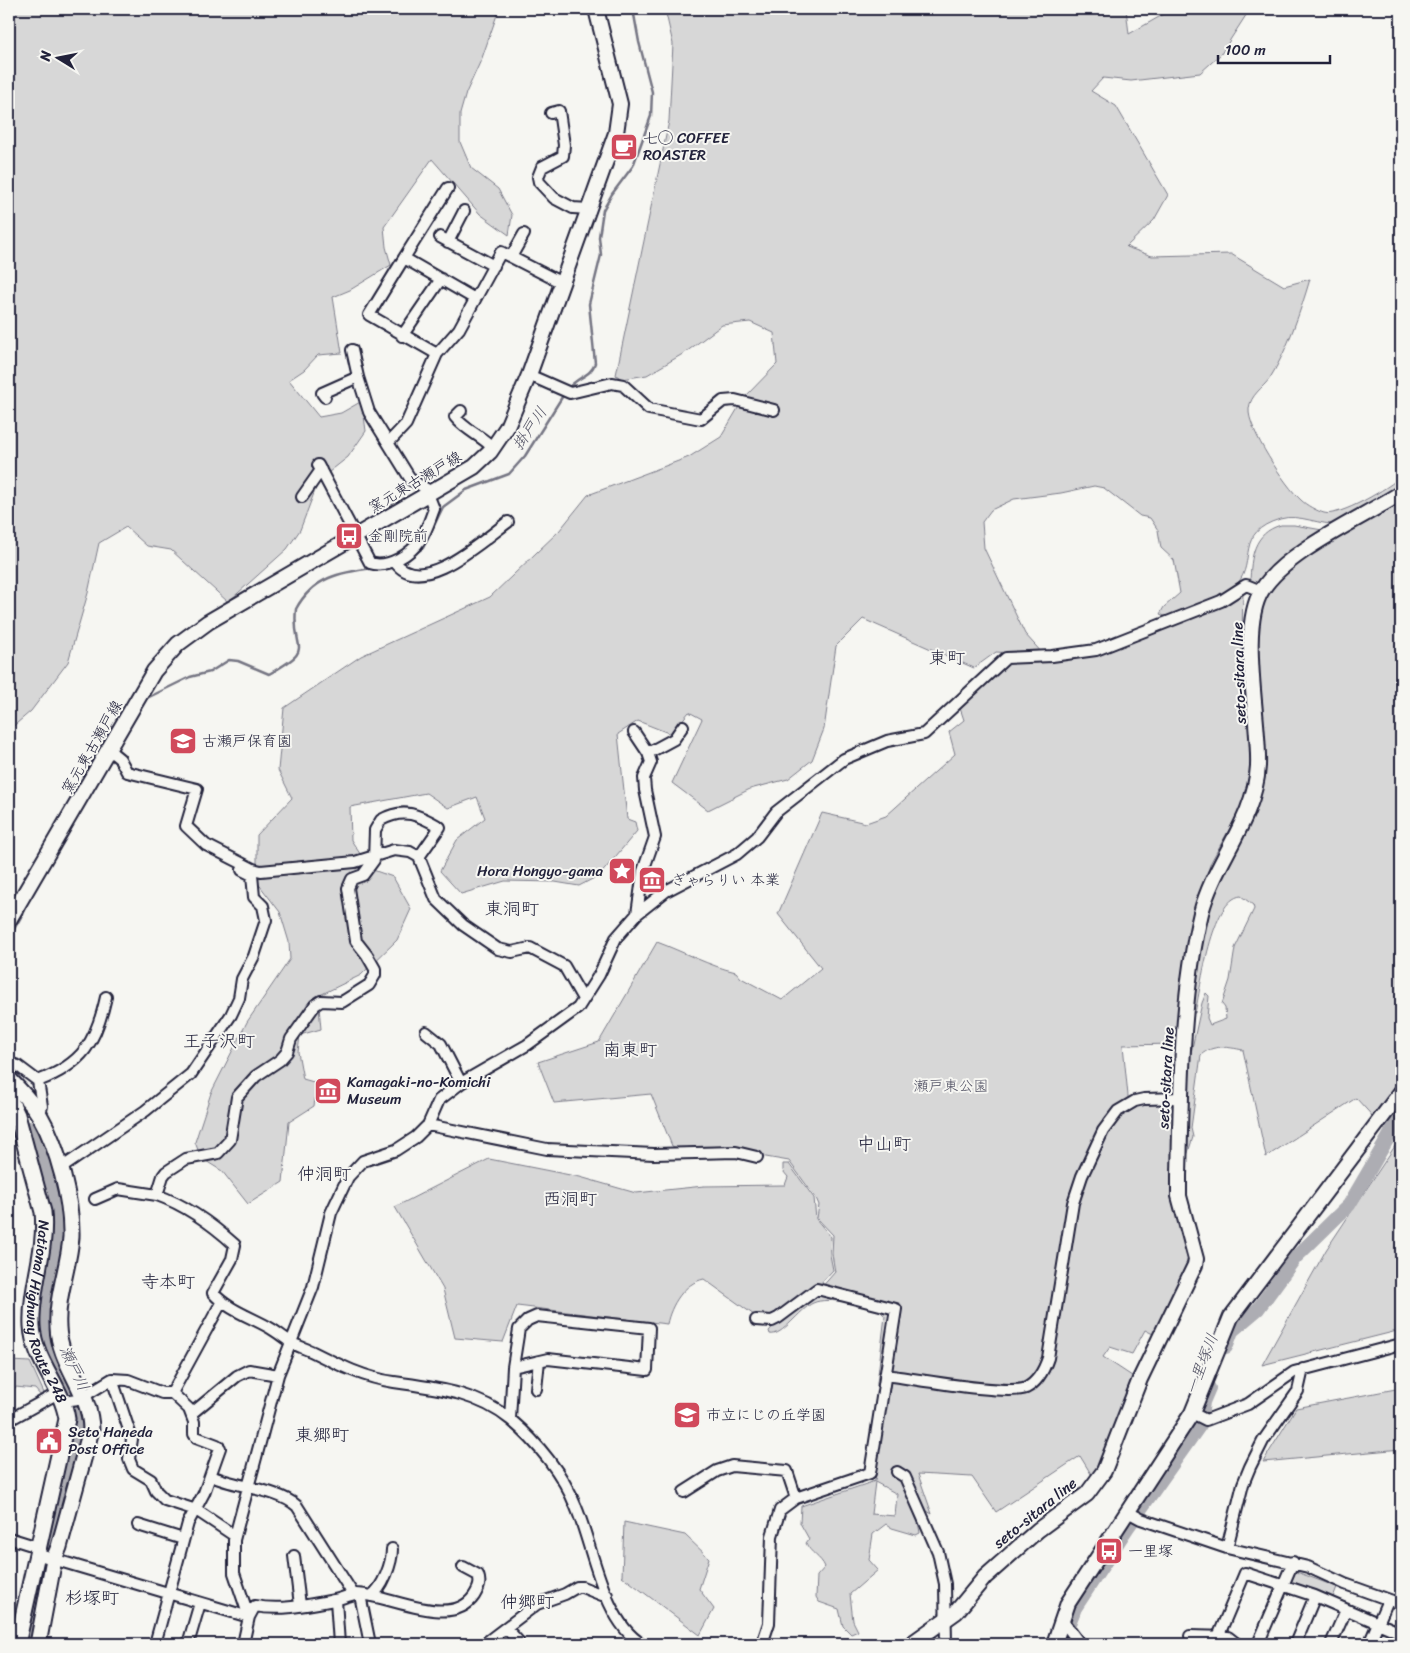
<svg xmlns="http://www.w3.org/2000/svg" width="1410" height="1653" viewBox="0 0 1410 1653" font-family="Sriracha,'Klee One',sans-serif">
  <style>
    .green { fill: #d7d7d7; stroke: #7c7c89; fill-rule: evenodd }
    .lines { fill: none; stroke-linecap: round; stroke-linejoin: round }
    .stream { stroke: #757583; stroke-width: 2.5 }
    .river { stroke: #adadb3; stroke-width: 14 }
    .minor-casing { stroke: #22223b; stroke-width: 14 }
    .major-casing { stroke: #22223b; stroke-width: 18 }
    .highway-casing { stroke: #22223b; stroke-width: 19 }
    .minor { stroke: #f6f6f2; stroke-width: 10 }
    .major { stroke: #f6f6f2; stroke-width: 14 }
    .highway { stroke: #f6f6f2; stroke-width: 15 }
    .labels { text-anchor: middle; stroke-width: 4; stroke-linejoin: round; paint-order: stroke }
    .poi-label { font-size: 15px; fill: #22223b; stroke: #f6f6f2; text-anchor: start }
    .street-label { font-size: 15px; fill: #22223b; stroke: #f6f6f2 }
    .park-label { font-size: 15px; fill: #4f4f62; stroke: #f6f6f2 }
    .water-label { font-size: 16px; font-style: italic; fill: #535365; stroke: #f6f6f2 }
    .quarter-label { font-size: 18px; fill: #22223b; stroke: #f6f6f2 }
  </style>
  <rect width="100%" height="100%" fill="#f6f6f2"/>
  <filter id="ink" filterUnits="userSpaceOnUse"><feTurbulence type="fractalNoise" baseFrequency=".02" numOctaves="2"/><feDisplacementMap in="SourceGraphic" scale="10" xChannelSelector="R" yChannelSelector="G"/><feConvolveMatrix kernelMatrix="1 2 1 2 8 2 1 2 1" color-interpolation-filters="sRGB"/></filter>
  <g filter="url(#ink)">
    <path class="green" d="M9,9H499L482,58L466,93L460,114V142L471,168L498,189L512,215L509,235L480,214L432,159L384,227L386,247L391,265L350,290L333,297L342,353L318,355L304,370L289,380L319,417L341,413L362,401L366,431L348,457L319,480L300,530L287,549L228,602L171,550L147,546L126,527L99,543L88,593L68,662L31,711L9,730Z
      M665,9H1126L1129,34L1173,9H1250L1221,54L1200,73L1131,81L1103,78L1091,91L1116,106L1168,195L1154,220L1126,247L1152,256L1231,254L1284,286L1310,279C1301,310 1287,351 1270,378C1263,388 1250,395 1249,409C1247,428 1286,487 1301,500C1306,505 1317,511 1324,513C1338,518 1391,487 1401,476V489L1340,524C1320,526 1299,513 1280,519C1234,533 1257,561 1237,584C1220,602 1191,609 1169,618L1160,614L1164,607L1180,593L1174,560L1161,548L1158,530L1150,518L1140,516L1104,488L1094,486L1061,493L1014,499L991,510L982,522L984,548L1025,634L1044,655L996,652L974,668L863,619L836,646L824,729L812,760L788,779L750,789L708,810L672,783L702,719L689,712L671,734L638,721L618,734L627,819L635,822L637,831L600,875L579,886L555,882L505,881L461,894L440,871L457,840L485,818L477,797L448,808L426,793L350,807L351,840L370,869L393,877L411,909L397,940L361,975L318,996L321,1029L300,1035L298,1052L303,1079L317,1083L314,1106L289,1122L283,1182L248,1204L222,1171L201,1158L195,1142L211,1093L247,1022L290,959L289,942L280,912L257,882V835L292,798L278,770L284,708L361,656L490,597L559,531L588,495L689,457L721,437L744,398L777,364L774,333L750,322L722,325L686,352L647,375L622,379L616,375L669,121L673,44Z
      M1401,499V1330L1262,1365L1326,1250L1397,1143L1356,1098L1266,1157L1243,1050C1228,1047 1213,1044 1201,1055L1191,1128L1193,1137L1186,1159L1187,1071L1202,1003L1206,993L1209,996L1207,1018L1210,1025L1226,1019L1225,1008L1222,1004L1230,980L1235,948L1254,909L1253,905L1241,896C1211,899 1201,988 1195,1013H1193L1199,951L1210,899L1251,813L1255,640L1259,611L1271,587L1296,562Z
      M1281,525H1294L1328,531C1302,546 1273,559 1257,585L1250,582C1251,557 1253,533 1281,525Z
      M1243,592L1242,634L1251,757L1250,774L1241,808L1211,862L1195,910L1175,1044L1123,1045L1129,1106L1174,1103L1192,1261L1157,1336L1145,1330L1132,1354L1110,1347L1103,1357L1135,1378L1100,1466L1091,1474L1080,1456L996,1512L972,1477L918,1474L932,1514L915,1504L920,1533L916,1535L892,1528L886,1524L873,1534L869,1560L878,1570L850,1594L853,1621L858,1631L851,1634L843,1626L839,1609L819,1602L816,1597L817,1576L825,1567C821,1557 810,1553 806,1543L809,1539L800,1523L801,1506L875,1481L900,1307L821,1288L835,1272L832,1254L833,1235L817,1218L819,1205L816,1198L789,1161L760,1156L682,1149L672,1146L651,1094L554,1103L538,1062L599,1042L657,942C684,952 709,966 736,972L741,978L782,1000L821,968L778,914L822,813L866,823L886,816L955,754L949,732L964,720L960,708L1007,662L1093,654ZM875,1482L897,1494L895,1516L871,1514Z
      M489,1159L580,1177L636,1193L704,1186L785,1185L788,1177L783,1171V1164H789L814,1198L816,1219L831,1237L830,1255L833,1270L818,1286L771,1317L754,1315L704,1279C684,1283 671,1305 667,1324L517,1306L503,1342L455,1338L443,1289L395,1207Z
      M815,1293L890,1312L880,1386L877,1387V1383L885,1316L880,1311C865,1305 828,1296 813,1303C800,1309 782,1337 770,1334L769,1331L778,1321Z
      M9,1359L10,1361L30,1362L44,1393L40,1395L35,1389L16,1387L9,1395Z
      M1401,1388V1449L1263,1462L1296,1408Z
      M624,1522L685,1535L709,1558L699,1589L714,1609L700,1635L622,1576Z
      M1294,1571L1337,1587L1332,1600L1290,1580Z"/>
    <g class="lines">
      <path class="stream" d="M567,390C577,376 591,377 595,363L589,304L601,255L599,237L603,210L612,194L633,166L651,116L652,92L639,42L633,9
        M407,559L423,548L443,507L466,490L509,474L525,456L564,394
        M143,700L190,677L210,672L229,660L238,661L269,674C318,646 291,653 296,609C313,577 341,572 373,568
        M9,938L21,917L27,902"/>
      <path class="river" d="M9,1131L29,1128L38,1137L49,1177L55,1229L53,1258L43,1301L41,1325L46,1351L64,1381L78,1415L47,1545L27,1644
        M1226,1347L1232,1331L1258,1309L1295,1258L1349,1205L1401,1116
        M1061,1644L1075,1608L1128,1527L1200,1425L1203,1402L1209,1388"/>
      <g class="minor-casing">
        <path id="minor" d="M551,113L559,111L564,145L563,156L542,167L538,177L539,182L554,198L573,208L589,209
          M440,237L494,266
          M448,242L464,211
          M511,257L524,234
          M404,258L448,188
          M402,336L441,279
          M352,350L358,377L369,412L411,480L432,492
          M437,354L369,315L404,258L475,299
          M529,375L570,393L612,383L623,385L649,409L701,419L723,401L735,400L774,410
          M325,397L322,393L358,377
          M461,411L455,417C466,431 481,435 493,448
          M389,442L406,424L437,354L459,329L501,252L562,283
          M318,465L370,563C388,569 411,554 421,539C427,530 430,519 434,509L428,494
          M302,497L321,470
          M395,562C421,598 483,540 508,522
          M634,732L648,753L651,762L644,778L645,790L655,837L643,871L637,914
          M109,750L120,759L127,772L197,789L186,826L206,845L253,869L261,871L355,862L394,850L410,852L419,857L436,899L463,925L498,949L512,952L530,948L564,966L583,999
          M648,753L674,739L683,726
          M419,857L440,827C419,815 404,807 381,820L375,830L374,860L363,875L352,879L348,888L356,941L367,955L375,969V975L369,985L342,1002L321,1001L315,1005L291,1039L287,1052L280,1060L256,1076L237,1097L230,1140L218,1153L186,1159L166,1172L163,1176L157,1195C185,1205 213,1225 235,1245L232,1259L213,1293C228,1310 251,1317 270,1328C277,1332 283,1337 289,1341C296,1346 305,1348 313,1352C339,1365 365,1378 394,1382C436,1388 477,1392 511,1420C538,1443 563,1474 576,1507C593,1547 603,1621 642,1644
          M426,1032L441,1044L461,1083
          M9,1063L18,1066L38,1081L42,1106L40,1115
          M38,1081C83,1064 96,1042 106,997
          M428,1125L547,1149L654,1154L736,1152L757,1157
          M60,1169L145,1111L191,1074L231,1015L239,998L242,979L254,956L266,920L263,906L254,897L252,875L242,870
          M95,1199L118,1189L157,1195
          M756,1320L772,1321L778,1318L817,1289L896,1309L870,1473L796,1498L780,1510L772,1536L769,1623L762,1644
          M885,1375C911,1378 1007,1396 1026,1388C1038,1382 1044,1370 1048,1358L1073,1203L1082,1176L1103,1131L1118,1111L1135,1101L1144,1099L1181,1098
          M112,1379L132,1439L129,1459L133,1469L151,1480L156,1491L165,1500L196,1510L235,1536
          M536,1389L539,1361
          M172,1393L221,1303
          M62,1401L79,1399L112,1379L128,1380L162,1393H172L189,1409L194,1422V1434L196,1437L217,1445L220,1448L204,1493L188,1523L155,1644
          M1192,1413L1206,1420L1248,1404L1294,1372L1401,1344
          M191,1414L237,1376L249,1370L278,1375
          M510,1419L513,1367L548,1359L647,1370L649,1328L537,1316L528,1320L519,1329L513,1367
          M9,1420L58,1393
          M897,1472L905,1477L938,1552L945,1584L946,1644
          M211,1476C236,1487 278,1489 297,1506L353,1594
          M684,1492L717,1471L732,1466L787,1471L796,1498
          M1128,1512L1141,1519L1227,1548L1308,1567L1345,1584L1401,1604
          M138,1525L183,1539
          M9,1538L38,1547
          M1227,1548L1243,1484L1250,1467L1263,1441L1298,1391L1303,1369
          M36,1554L249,1617
          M294,1556L300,1605
          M360,1595L370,1644
          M371,1596C383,1588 392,1563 392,1549
          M336,1600L339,1644
          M249,1617L234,1573V1540L278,1375L313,1287L331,1213L348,1177L363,1161L396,1150L416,1137L428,1125L439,1100L461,1083L527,1045L578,1008L599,975L616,938L637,914L666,891L737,854L757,837L776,812L844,759L887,741L924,734L1006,658L1052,656L1096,650L1221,601L1246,585L1261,591
          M1062,1620L1080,1644
          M506,1628L518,1641L514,1644
          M1190,1636L1228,1637L1237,1644
          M1218,1637L1245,1573L1315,1596L1401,1633
          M188,1644L200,1603
          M243,1644L249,1617L255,1606C280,1611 308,1605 334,1600C341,1599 348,1595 356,1594C388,1594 451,1630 474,1596C479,1588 481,1583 478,1575L463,1567
          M484,1644L537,1604L565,1594L577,1587H582L602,1595H607
          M1258,1644L1293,1562
          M1295,1644L1315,1596
          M1331,1644L1346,1610
          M1369,1644L1388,1600"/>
      </g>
      <g class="major-casing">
        <path id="major" d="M9,920L154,671L178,644L208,622L474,467L490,452L507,427L529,375L616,133L620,104L596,9
          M911,1644L956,1612L985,1577L1038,1530L1087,1494L1104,1471L1140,1379L1195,1265L1196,1259L1179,1196V1176C1181,1092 1181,995 1201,913C1214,862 1255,820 1258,766C1260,719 1238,628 1262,590C1285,552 1362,518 1401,493
          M1054,1644L1068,1603L1192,1413L1231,1317L1401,1092"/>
      </g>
      <g class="highway-casing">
        <g id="highway">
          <path d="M9,1079C20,1091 32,1102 40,1116C58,1147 72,1202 71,1237C69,1267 56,1296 58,1327C59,1364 91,1392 91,1430L59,1547L54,1559L38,1644"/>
          <path id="s1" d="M9,1098L17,1115L43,1212C47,1251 30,1288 32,1326C34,1361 62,1386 67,1419L17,1644"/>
        </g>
      </g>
      <use href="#minor" class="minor"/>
      <use href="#major" class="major"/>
      <use href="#highway" class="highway"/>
    </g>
  </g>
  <defs>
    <g id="cafe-square" transform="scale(1.4375)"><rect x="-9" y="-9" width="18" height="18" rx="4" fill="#d1495b" stroke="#f6f6f2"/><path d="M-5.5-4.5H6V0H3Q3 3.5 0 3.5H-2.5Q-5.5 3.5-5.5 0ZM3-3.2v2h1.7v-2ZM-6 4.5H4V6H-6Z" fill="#fff"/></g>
    <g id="bus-square" transform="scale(1.4375)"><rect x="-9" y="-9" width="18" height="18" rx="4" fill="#d1495b" stroke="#f6f6f2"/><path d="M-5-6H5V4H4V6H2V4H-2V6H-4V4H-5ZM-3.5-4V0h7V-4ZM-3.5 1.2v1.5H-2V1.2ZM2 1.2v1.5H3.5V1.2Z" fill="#fff"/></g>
    <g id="school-square" transform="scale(1.4375)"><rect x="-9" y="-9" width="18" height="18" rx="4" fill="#d1495b" stroke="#f6f6f2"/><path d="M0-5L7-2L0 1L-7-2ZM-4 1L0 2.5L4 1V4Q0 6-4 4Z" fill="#fff"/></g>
    <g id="sight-square" transform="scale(1.4375)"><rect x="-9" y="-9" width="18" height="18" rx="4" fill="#d1495b" stroke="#f6f6f2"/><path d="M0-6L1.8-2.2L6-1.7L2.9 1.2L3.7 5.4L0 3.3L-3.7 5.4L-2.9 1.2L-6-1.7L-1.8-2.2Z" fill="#fff"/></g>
    <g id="museum-square" transform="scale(1.4375)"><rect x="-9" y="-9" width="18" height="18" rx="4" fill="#d1495b" stroke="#f6f6f2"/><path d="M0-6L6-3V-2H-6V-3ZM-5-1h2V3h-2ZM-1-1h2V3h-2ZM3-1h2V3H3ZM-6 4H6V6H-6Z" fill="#fff"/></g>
    <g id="civic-square" transform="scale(1.4375)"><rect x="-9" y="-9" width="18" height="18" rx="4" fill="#d1495b" stroke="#f6f6f2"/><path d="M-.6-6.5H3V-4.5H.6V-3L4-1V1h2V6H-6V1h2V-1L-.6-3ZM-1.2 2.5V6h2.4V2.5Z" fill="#fff"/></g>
  </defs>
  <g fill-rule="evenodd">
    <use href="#cafe-square" x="624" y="147"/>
    <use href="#bus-square" x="349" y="536"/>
    <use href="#school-square" x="183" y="741"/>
    <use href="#sight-square" x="622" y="871"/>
    <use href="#museum-square" x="652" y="880"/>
    <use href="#museum-square" x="328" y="1091"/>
    <use href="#school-square" x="687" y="1415"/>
    <use href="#civic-square" x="49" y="1441"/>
    <use href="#bus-square" x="1109" y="1551"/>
  </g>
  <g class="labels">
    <g class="poi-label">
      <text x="643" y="143">七◯ COFFEE<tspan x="643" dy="17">ROASTER</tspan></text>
      <text x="368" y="541">金剛院前</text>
      <text x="202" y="746">古瀬戸保育園</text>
      <text x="603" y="876" text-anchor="end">Hora Hongyo-gama</text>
      <text x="671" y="885">ぎゃらりい 本業</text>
      <text x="347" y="1087">Kamagaki-no-Komichi<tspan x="347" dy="17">Museum</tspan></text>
      <text x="706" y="1420">市立にじの丘学園</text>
      <text x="68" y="1437">Seto Haneda<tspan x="68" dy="17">Post Office</tspan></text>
      <text x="1128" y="1556">一里塚</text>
    </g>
    <g class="street-label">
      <text transform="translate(415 482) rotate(-31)" y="5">窯元東古瀬戸線</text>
      <text transform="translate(1239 673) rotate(-92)" y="5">seto-sitara line</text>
      <text transform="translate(92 747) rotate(-60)" y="5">窯元東古瀬戸線</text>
      <text transform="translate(1166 1078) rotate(-87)" y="5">seto-sitara line</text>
      <text dy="5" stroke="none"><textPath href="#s1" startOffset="222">National Highway Route 248</textPath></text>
      <text transform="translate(1035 1513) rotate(-39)" y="5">seto-sitara line</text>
    </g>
    <g class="park-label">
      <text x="951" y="1091">瀬戸東公園</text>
    </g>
    <g class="water-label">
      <text transform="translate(529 428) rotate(-56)" y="6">掛戸川</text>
      <text transform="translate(1201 1364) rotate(-69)" y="6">一里塚川</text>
      <text transform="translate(75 1368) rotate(65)" y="6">瀬戸川</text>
    </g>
    <g class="quarter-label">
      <text x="947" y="664">東町</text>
      <text x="512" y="915">東洞町</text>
      <text x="219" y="1047">王子沢町</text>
      <text x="630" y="1056">南東町</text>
      <text x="884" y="1150">中山町</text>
      <text x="324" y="1180">仲洞町</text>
      <text x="570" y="1205">西洞町</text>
      <text x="168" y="1288">寺本町</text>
      <text x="322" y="1441">東郷町</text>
      <text x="92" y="1604">杉塚町</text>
      <text x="527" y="1608">仲郷町</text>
    </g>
  </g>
  <rect width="1410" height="1653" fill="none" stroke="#f6f6f2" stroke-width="30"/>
  <rect x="15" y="15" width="1380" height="1623" fill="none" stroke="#22223b" stroke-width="2" filter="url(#ink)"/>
  <g transform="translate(58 58) rotate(280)" stroke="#f6f6f2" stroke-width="4" paint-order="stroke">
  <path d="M0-4L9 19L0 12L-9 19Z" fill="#22223b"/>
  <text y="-8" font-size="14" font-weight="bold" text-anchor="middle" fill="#22223b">N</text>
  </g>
  <path d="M1218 55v8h112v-8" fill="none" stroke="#22223b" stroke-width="2.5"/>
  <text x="1225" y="55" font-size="15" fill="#22223b" stroke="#f6f6f2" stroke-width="4" paint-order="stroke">100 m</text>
</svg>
